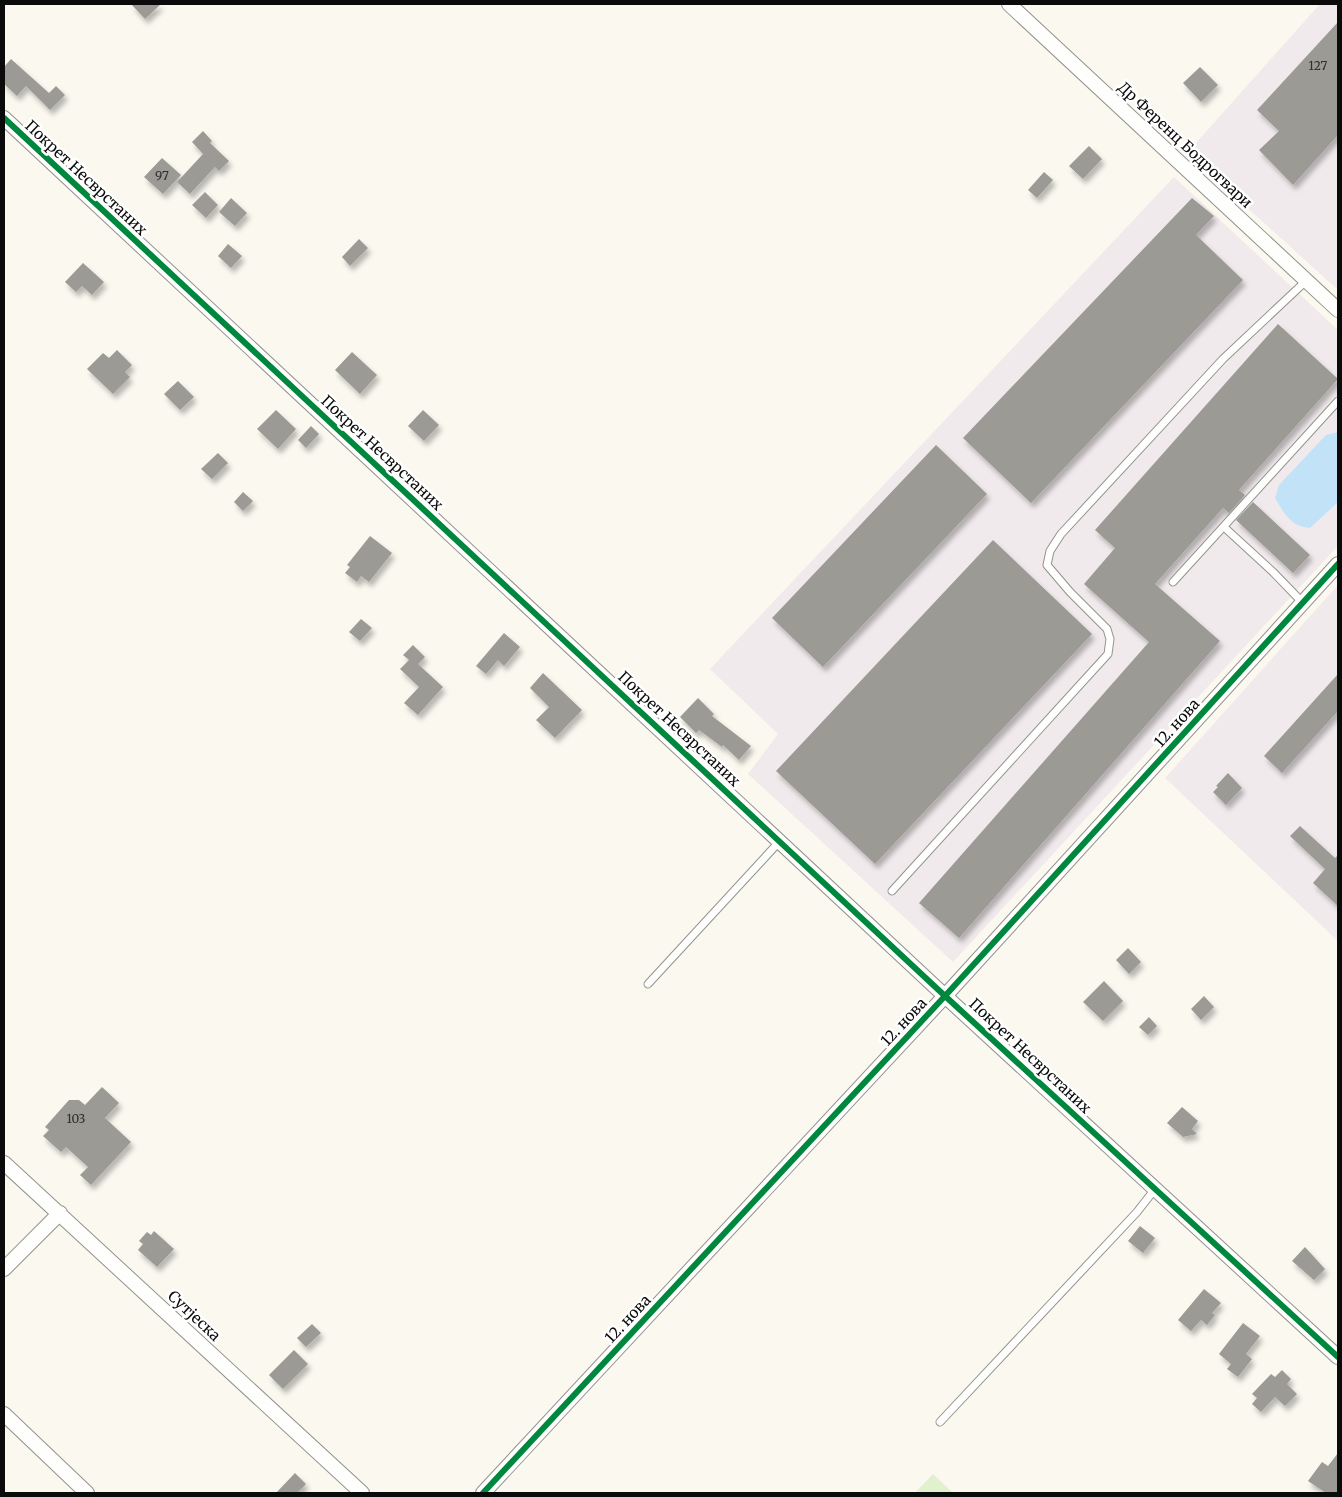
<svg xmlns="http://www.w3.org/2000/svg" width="1342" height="1497" viewBox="0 0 1342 1497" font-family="Merriweather,serif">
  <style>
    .industrial { fill: #f1eaed }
    .green { fill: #e1f1cd }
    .water { fill: #c2e2f7 }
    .building { fill: #9c9a95; filter: url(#shadow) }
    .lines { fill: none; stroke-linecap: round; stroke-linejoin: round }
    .lane-casing { stroke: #93928e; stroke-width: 9 }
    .street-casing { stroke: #93928e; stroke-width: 16 }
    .lane { stroke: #fefefd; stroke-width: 7 }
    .street { stroke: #fefefd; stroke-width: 14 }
    .cycleway-casing { stroke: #fff; stroke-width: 9 }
    .cycleway { stroke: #00873e; stroke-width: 6 }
    .labels { text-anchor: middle; stroke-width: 5; stroke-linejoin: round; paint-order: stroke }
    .number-label { font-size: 12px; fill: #2f2f2e }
    .street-label { font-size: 15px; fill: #0b0b0b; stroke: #fff }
  </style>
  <defs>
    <filter id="shadow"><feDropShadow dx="3" dy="5" stdDeviation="2.5" flood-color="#0004"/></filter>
  </defs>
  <rect width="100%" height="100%" fill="#faf8ef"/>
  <path class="industrial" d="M1320,4H1338V290L1187,153Z
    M1174,177L1338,330V546L953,962L748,774L778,734L710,669Z
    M1338,585V941L1165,778Z"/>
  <path class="green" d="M933,1474L953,1493H915Z"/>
  <path class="water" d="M1338,432V502L1310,528C1291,527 1284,513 1275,498L1279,485L1326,435Z"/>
  <path class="building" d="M131,4H161L145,19Z
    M1338,22V135L1293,185L1259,150L1279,131L1257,110Z
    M11,59L49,93L56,86L65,95L50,110L26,86L17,96L4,84V67Z
    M1200,67L1218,85L1201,102L1183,83Z
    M203,131L212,141L210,143L229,161L219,171L215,167L190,194L177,182L203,154L192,142Z
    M1089,146L1102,159L1083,179L1069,166Z
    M162,158L181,175L163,194L144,177Z
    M1044,172L1053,180L1037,198L1028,190Z
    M205,192L218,205L206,218L192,205Z
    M231,198L247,213L235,226L219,212Z
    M1192,198L1214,216L1196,235L1243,280L1031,503L963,438Z
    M359,239L368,248L350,266L342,257Z
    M228,244L242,256L231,268L218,256Z
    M83,263L104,282L92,295L82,286L76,292L65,282Z
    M1278,324L1338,379L1239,490L1245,495L1229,513L1223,508L1155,584L1220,641L959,938L919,903L1149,642L1084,584L1115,548L1095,530Z
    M117,350L132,365L125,372L130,377L113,394L87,369L103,353L109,358Z
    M352,352L377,375L360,394L335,370Z
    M178,381L194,397L180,410L164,394Z
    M276,410L296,429L278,449L257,429Z
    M423,410L439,425L424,441L408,426Z
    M311,426L319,434L306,448L298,440Z
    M936,445L987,494L823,667L772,618Z
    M218,453L228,463L212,479L201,469Z
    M243,492L253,501L243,511L234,502Z
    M1253,502L1310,555L1293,573L1236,520Z
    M370,536L392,553L369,582L361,576L357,582L345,573L350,567L347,565Z
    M993,540L1092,634L875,864L776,771Z
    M361,619L372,628L360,641L349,632Z
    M504,633L520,647L504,666L498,660L486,674L476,666Z
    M413,645L425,657L418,664L443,687L418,715L404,703L419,687L400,669L409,660L403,655Z
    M543,673L582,710L555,738L536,720L549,707L530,688Z
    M1338,674V711L1282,773L1264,756Z
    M698,698L714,714L712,716L751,746L739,760L723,745L722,747L699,730L696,733L680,717Z
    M1228,773L1242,788L1226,805L1213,792L1218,787L1216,786Z
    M1300,826L1335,858L1338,855V906L1313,883L1325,869L1290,836Z
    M1128,948L1141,962L1129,974L1116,960Z
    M1104,981L1123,1001L1103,1021L1083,1002Z
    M1204,996L1214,1007L1201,1020L1191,1009Z
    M1149,1017L1157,1026L1148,1035L1139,1027Z
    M102,1087L119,1103L105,1118L131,1142L91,1185L80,1175L88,1167L66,1147L61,1152L43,1136L49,1130L45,1127L69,1100H79L85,1105Z
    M1182,1107L1198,1121L1192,1129L1197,1134L1183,1137L1167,1123Z
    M1140,1226L1155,1238L1143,1253L1128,1241Z
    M154,1231L174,1249L157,1267L138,1250L143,1244L139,1241L147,1232L151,1235Z
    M1305,1247L1325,1269L1314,1280L1292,1261Z
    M1204,1289L1221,1303L1212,1313L1215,1315L1207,1325L1201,1320L1191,1331L1178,1320Z
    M1243,1323L1260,1336L1246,1354L1252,1359L1238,1377L1227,1369L1231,1364L1219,1354Z
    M312,1324L321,1333L306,1347L297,1338Z
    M294,1350L308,1364L283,1389L269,1375Z
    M1282,1370L1291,1379L1287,1384L1297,1394L1285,1406L1275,1397L1261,1412L1252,1404L1257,1398L1252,1394L1271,1374L1275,1377Z
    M1338,1453V1493H1326L1308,1481L1322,1462L1328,1466Z
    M295,1473L306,1484L297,1493H276Z"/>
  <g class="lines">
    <g class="lane-casing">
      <path id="lane" d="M1224,527L1273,572L1303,603
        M1173,582L1338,401
        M892,891L1108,654L1110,639L1107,629L1070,592L1047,565L1050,551L1061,534L1223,359L1307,280
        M648,984L780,841
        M940,1422L1137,1212L1155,1189"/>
    </g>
    <g class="street-casing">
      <path id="street" d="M1009,4L1338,310
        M4,118L945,996L1338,1357
        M4,1163L362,1493
        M4,1269L60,1213
        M4,1414L87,1493
        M483,1493L945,996L1338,564"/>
    </g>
    <use href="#lane" class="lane"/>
    <use href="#street" class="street"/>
    <g class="cycleway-casing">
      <path id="cycleway" d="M4,118L945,996L1338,1357
        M483,1493L945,996L1338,564"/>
    </g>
    <use href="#cycleway" class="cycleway"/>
  </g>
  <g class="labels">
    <g class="number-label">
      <text x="1318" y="70">127</text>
      <text x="162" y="180">97</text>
      <text x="76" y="1123">103</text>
    </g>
    <g class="street-label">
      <text transform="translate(1185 145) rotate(43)" y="5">Др Ференц Бодрогвари</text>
      <text transform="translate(86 178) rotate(43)" y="5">Покрет Несврстаних</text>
      <text transform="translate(382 453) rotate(43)" y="5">Покрет Несврстаних</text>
      <text transform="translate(1177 723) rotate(-48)" y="5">12. нова</text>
      <text transform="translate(679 729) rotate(43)" y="5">Покрет Несврстаних</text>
      <text transform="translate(904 1022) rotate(-47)" y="5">12. нова</text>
      <text transform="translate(1030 1056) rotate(43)" y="5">Покрет Несврстаних</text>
      <text transform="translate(194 1316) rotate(43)" y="5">Сутјеска</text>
      <text transform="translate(628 1319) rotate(-47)" y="5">12. нова</text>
    </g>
  </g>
  <rect width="1342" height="1497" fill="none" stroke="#0b0b0b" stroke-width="10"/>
</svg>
